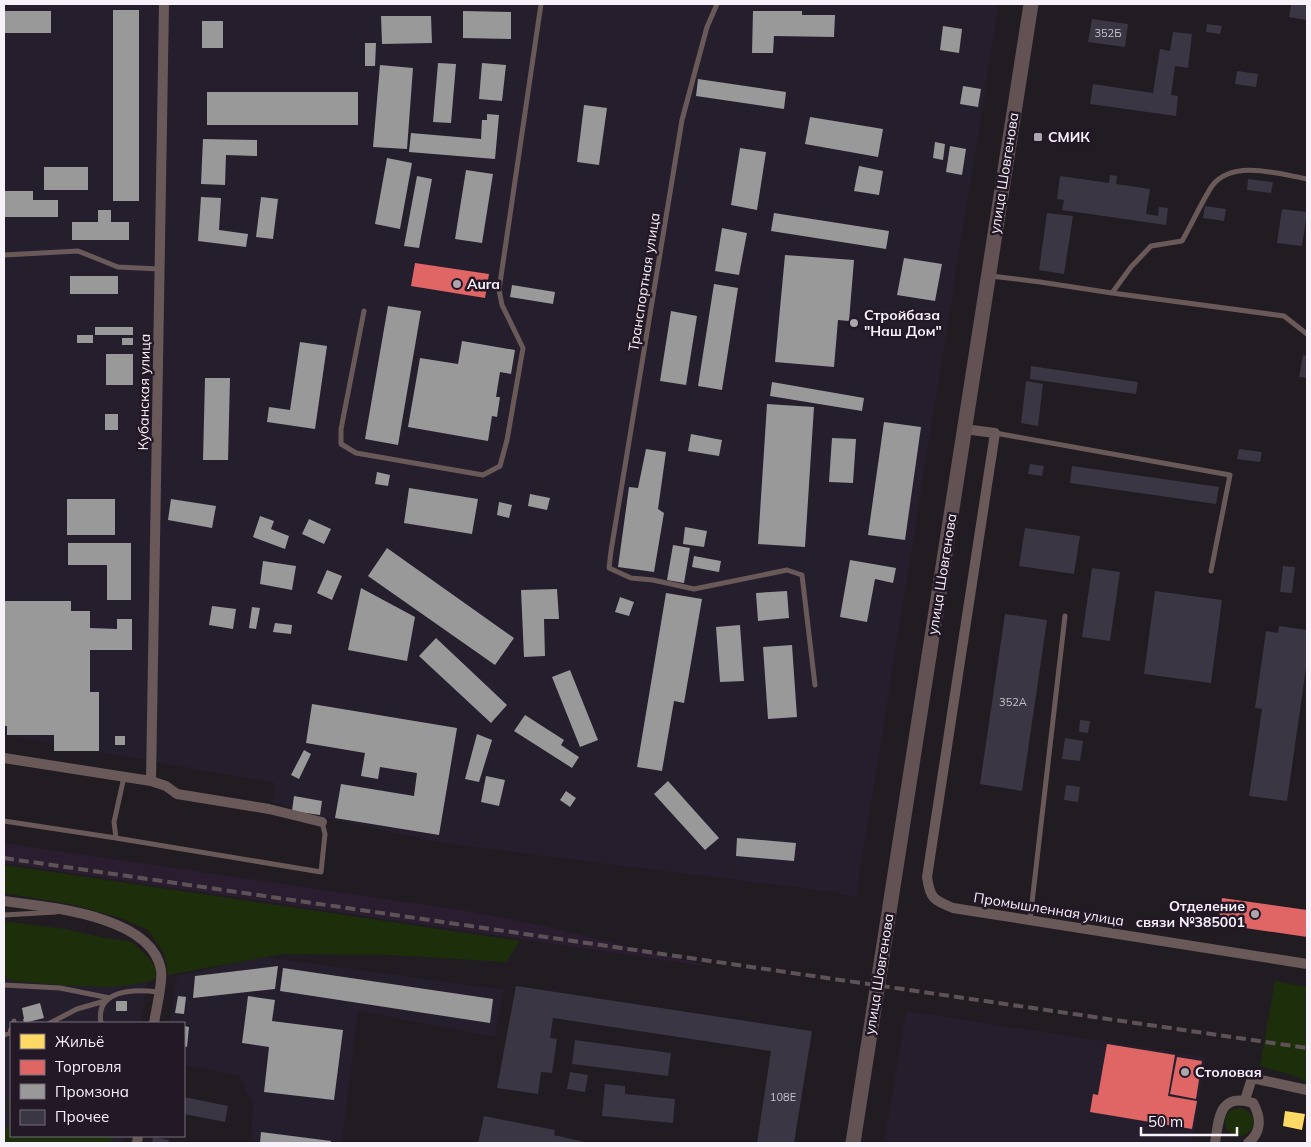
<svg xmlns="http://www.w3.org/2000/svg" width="1311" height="1147" viewBox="0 0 1311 1147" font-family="Mulish,sans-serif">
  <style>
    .industrial { fill: #251f2d }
    .built { fill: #2a1d2f }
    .green { fill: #1c2f0a }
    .homes { fill: #ffd966 }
    .shops { fill: #e06666 }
    .industry { fill: #999 }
    .building { fill: #3a3644 }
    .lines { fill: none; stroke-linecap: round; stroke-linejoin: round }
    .lane { stroke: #6a5959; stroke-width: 5 }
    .street { stroke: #6a5959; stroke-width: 10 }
    .secondary { stroke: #625254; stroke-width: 15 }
    .rail { stroke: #5d5357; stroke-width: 4; stroke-dasharray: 10 5; stroke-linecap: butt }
    .secondary-bridge { stroke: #625254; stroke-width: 15 }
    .poi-dot { fill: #aca6ae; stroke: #221826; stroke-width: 2 }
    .labels { text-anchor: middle; stroke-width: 5; stroke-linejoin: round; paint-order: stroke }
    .number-label { font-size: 11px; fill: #c8c2cc }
    .poi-label { font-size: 14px; font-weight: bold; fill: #f7f1fa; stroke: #221826; text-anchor: start }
    .street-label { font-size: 14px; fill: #f7f1fa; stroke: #221826 }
  </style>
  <rect width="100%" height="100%" fill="#211c22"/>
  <path class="industrial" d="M4,4H999L856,897L832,892L443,843L335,820L272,802L275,783L4,735Z
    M4,939L148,979L141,1023H11V1136H124L123,1143H4Z
    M263,957L504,990L495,1037L358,1011L342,1143H251L253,1104L239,1076L184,1065V1023H170L177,976Z
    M906,1011L1206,1057L1192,1143H884Z"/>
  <path class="built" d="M4,843L474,912L534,924L718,968L4,863Z"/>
  <path class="green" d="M4,865L520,941L506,962L394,955L282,954L168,975L164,953L148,930L121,918L70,904L4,893Z
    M4,921L64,929L101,937L132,942L149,958L155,967L156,978C128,994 45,983 11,981L4,975Z
    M1275,981L1307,987V1083L1298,1077L1260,1066Z
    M11,1096V1136H118L108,1143H4V1133L10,1124L8,1100Z
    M1225 1122a14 14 0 1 1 28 0a14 14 0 1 1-28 0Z"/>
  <path class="homes" d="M1285,1111L1305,1114L1302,1130L1283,1126Z"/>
  <path class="shops" d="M415,263L489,274L485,298L411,286Z
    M1222,898L1307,910V937L1218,924Z
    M1107,1044L1175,1055L1168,1096L1197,1101L1192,1129L1090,1112L1093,1094L1098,1095Z
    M1177,1057L1202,1061L1196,1099L1170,1094Z"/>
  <path class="industry" d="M113,10H139V201H113Z
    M4,11H51V33H4Z
    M463,11L511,12V39L463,38Z
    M753,11H802V15H835L834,37L774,36L773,53H752Z
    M381,16H431L432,43L382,44Z
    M202,21H223V48H202Z
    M943,26L962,29L959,53L940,50Z
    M365,43H376L375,66H365Z
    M438,63L456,64L451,123L433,122Z
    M482,63L506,65L502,101L479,99Z
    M380,65L413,68L407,149L373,147Z
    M698,79L786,92L784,109L696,96Z
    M963,86L981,89L978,107L960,104Z
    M207,92H358V125H207Z
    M584,105L607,108L599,165L577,162Z
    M487,114L499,115L495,159L409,152L411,133L481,139L482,120H487Z
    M810,117L883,129L878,157L805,144Z
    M203,139L257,140V156L226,155L225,185L201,184Z
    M935,142L945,144L943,160L933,158Z
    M950,146L966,149L962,175L946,172Z
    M740,148L766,152L757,210L731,205Z
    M387,158L412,163L400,229L375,224Z
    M859,166L883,171L879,195L854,191Z
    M44,167H88V190H44Z
    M466,170L493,174L482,243L455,239Z
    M417,176L432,179L419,248L404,246Z
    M4,191H33V200H58V217H4Z
    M201,197L221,198L219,230L248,234L246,247L198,241Z
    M261,197L278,199L273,239L256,237Z
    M98,210H111V222H129V240H72V222H98Z
    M774,213L889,231L886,249L771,231Z
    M722,228L747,233L739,275L715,271Z
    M785,255L854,260L849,321L838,320L834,367L775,362Z
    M904,258L942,264L935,301L897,295Z
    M70,276H118V294H70Z
    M714,284L738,288L722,390L698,386Z
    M512,285L555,292L553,304L510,297Z
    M388,306L421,311L398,445L365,439Z
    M671,311L697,316L686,385L660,381Z
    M95,327H133V335H95Z
    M77,335H93V343H77Z
    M122,338H133V345H122Z
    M462,341L515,350L511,374L500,372L496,397H500L497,417L492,416L488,441L408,427L420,358L458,364Z
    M300,342L327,346L315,429L267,422L269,407L290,410Z
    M106,354H133V385H106Z
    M205,378H230L228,460H203Z
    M772,382L864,398L862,411L770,396Z
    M767,404L814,407L805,547L758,544Z
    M105,414H118V430H105Z
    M884,422L921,427L905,540L868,535Z
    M691,434L722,440L719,456L688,451Z
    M832,438L856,439L853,483L829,482Z
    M646,449L666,452L658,509L664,513L654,572L618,567L629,487L638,488Z
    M377,472L390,475L388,486L375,484Z
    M409,488L478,499L472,534L404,523Z
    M530,494L550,498L547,510L528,506Z
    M67,499H115V535H67Z
    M171,499L216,506L212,528L168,520Z
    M499,502L512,505L509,518L497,515Z
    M260,516L274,521L271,529L289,536L285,549L253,537Z
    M309,519L331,529L324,544L302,534Z
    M685,527L707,531L704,547L683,544Z
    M68,543H131V600H107V565H68Z
    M673,545L690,548L684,583L667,580Z
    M387,548L514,638L495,665L368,576Z
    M694,556L721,561L719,572L692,567Z
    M850,560L896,568L893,583L875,579L867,622L840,617Z
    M263,561L296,566L292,590L260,584Z
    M327,570L342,576L332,600L317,593Z
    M361,588L415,617L407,661L348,650Z
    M557,589L559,619H544L545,656L524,657L521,590Z
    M787,591L789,618L758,621L756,593Z
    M666,593L702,599L684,703L674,701L662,771L637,767Z
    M620,597L634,602L629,616L615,612Z
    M4,601H71V611H90V628L117,629V619H132V650H90V692H99V751H54V735H7V726H4Z
    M212,606L236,609L233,629L209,625Z
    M252,607L260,608L256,629L249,628Z
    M275,623L292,625L291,634L273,632Z
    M740,625L744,681L720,682L716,627Z
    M436,638L507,705L491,723L419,656Z
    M792,645L797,717L768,719L763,647Z
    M570,670L598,740L580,747L552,677Z
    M312,704L457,728L439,835L335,818L341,784L414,796L417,773L380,767L378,779L361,776L365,753L306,743Z
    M525,715L564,740L561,745L579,757L572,768L514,731Z
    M477,734L492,740L479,782L465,779Z
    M115,736H125V745H115Z
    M304,750L311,754L299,779L291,775Z
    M486,776L505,780L499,806L481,802Z
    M668,781L719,838L705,850L654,794Z
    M566,791L576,798L570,807L560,800Z
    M294,796L322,801L320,815L292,811Z
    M737,838L796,843L794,861L736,856Z
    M278,966L275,989L193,998L195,976Z
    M283,968L493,999L490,1023L280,991Z
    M178,996L186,997L184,1014L175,1013Z
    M248,996L275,1000L272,1021L343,1030L334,1100L264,1092L269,1047L242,1043Z
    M116,1001H127V1011H116Z
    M40,1003L44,1018L24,1023L23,1019H24L22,1008Z
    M184,1026L189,1027L187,1047L184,1046Z
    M261,1132L331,1141V1143H260Z"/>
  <path class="building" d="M1291,4H1307V20L1289,17Z
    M1092,19L1128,24L1125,47L1088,42Z
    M1207,24L1222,26L1220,34L1206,32Z
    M1173,32L1192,34L1188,68L1175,66L1171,95L1178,96L1176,116L1090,104L1093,84L1153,93L1160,49L1170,51Z
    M1237,71L1258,74L1256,87L1235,84Z
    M1110,175L1117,176L1116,184L1150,189L1146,214L1158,216L1159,207L1168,208L1166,225L1062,210L1064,200L1057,199L1060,176L1109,183Z
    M1248,179L1273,182L1271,193L1247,190Z
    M1205,206L1226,209L1224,221L1203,218Z
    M1282,209L1307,212L1302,246L1277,243Z
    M1047,213L1073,216L1064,274L1039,270Z
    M1303,355L1307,356V378L1299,377Z
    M1031,366L1138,382L1136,394L1030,379Z
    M1026,381L1043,384L1038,426L1021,423Z
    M1239,449L1262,452L1260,462L1237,459Z
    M1030,464L1044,466L1042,476L1028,474Z
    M1072,466L1219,487L1216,504L1070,483Z
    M1025,528L1080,536L1074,574L1019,566Z
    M1283,566L1295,567L1292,593L1280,592Z
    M1092,568L1120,572L1110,641L1082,637Z
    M1155,591L1222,600L1211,683L1144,674Z
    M1005,614L1047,620L1022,791L980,784Z
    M1279,626L1307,630V661L1287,801L1249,796L1262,709L1255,708L1266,631L1278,633Z
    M1080,720L1090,721L1088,733L1079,732Z
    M1065,738L1083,741L1080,761L1062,759Z
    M1066,785L1080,787L1078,802L1064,800Z
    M516,986L812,1031L794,1143H757L771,1051L553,1018L550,1038L557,1039L552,1073L541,1072L538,1094L497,1088Z
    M575,1040L671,1053L668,1076L572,1064Z
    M570,1072L588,1075L585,1092L567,1089Z
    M605,1084L625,1086V1094L675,1099L673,1123L602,1116Z
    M184,1097L228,1106L225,1122L184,1114Z
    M484,1116L555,1130L554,1135L589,1143H478Z
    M153,1137L169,1140L168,1143H152Z"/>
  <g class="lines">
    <path class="lane" d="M717,4L707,27L682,120L611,551L609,568L631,578L653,580L694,589L787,570L802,575L815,685
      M4,255L78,251L118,267L159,269
      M991,276L1040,282L1112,293L1131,267L1151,246L1182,241C1192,224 1202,201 1212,186C1232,159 1279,174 1307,179
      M1112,293L1284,316L1307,334
      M364,311L341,429V444L356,453L483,475L500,466L507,440L523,348L502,305L499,290L541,4
      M995,433L1230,475L1211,571
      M4,821L116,838L321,872L325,834L322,822
      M116,838L114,822L124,777
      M4,915L56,912
      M1030,920L1065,616
      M4,985L60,988L110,998
      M14,1023V1021
      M50,1023L77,1009L105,1001
      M101,1023C95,989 135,989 158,992
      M4,1035L10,1033L11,1029"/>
    <path class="street" d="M964,429L995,433L927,877C930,899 934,900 953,908L1307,964
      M4,758L151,781L166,786L177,794L269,809L322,822
      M151,781L164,4
      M4,901C47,907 152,915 161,970C163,982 156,1010 154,1023
      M1245,1100L1252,1078L1307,1090
      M137,1143L138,1136
      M1215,1143C1219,1118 1219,1092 1253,1103C1261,1117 1262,1132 1248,1143"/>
    <path class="secondary" d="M929,656L1031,4"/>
    <path class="rail" d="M4,858L1307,1048"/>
    <path class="secondary-bridge" d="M853,1143L929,656"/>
  </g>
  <g class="poi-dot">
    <rect x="1033" y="132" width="10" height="10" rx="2.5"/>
    <circle cx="457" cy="284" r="5"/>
    <circle cx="854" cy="323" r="5"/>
    <circle cx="1255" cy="914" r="5"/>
    <circle cx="1185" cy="1072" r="5"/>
  </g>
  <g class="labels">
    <g class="number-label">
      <text x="1108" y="37">352Б</text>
      <text x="1013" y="706">352А</text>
      <text x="783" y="1101">108Е</text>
    </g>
    <g class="poi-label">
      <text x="1048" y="142">СМИК</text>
      <text x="467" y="289">Aura</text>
      <text x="864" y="320">Стройбаза<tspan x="864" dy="16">"Наш Дом"</tspan></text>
      <text x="1245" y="911" text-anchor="end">Отделение<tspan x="1245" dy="16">связи №385001</tspan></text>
      <text x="1195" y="1077">Столовая</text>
    </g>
    <g class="street-label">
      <text transform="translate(1004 173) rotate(-81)" y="5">улица Шовгенова</text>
      <text transform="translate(644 282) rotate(-81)" y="5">Транспортная улица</text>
      <text transform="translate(144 392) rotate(-89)" y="5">Кубанская улица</text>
      <text transform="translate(942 574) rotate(-81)" y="5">улица Шовгенова</text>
      <text transform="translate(1049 909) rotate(9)" y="5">Промышленная улица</text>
      <text transform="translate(879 974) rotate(-81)" y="5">улица Шовгенова</text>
    </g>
  </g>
  <rect width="1311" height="1147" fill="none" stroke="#f7f1fa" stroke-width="10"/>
  <rect x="10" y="1022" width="175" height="115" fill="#221826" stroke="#776f7b"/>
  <rect x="20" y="1034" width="25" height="15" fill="#ffd966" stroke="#776f7b"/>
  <text x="55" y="1047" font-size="15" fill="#f7f1fa">Жильё</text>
  <rect x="20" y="1060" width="25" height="15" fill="#e06666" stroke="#776f7b"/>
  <text x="55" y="1072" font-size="15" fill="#f7f1fa">Торговля</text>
  <rect x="20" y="1084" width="25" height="15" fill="#999999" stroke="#776f7b"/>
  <text x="55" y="1097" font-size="15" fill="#f7f1fa">Промзона</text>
  <rect x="20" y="1110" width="25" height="15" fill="#3a3644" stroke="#776f7b"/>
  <text x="55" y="1122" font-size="15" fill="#f7f1fa">Прочее</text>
  <path d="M1141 1127v8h96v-8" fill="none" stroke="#f7f1fa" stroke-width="2.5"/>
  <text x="1148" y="1127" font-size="15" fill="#f7f1fa" stroke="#221826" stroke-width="4" paint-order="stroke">50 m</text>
</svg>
